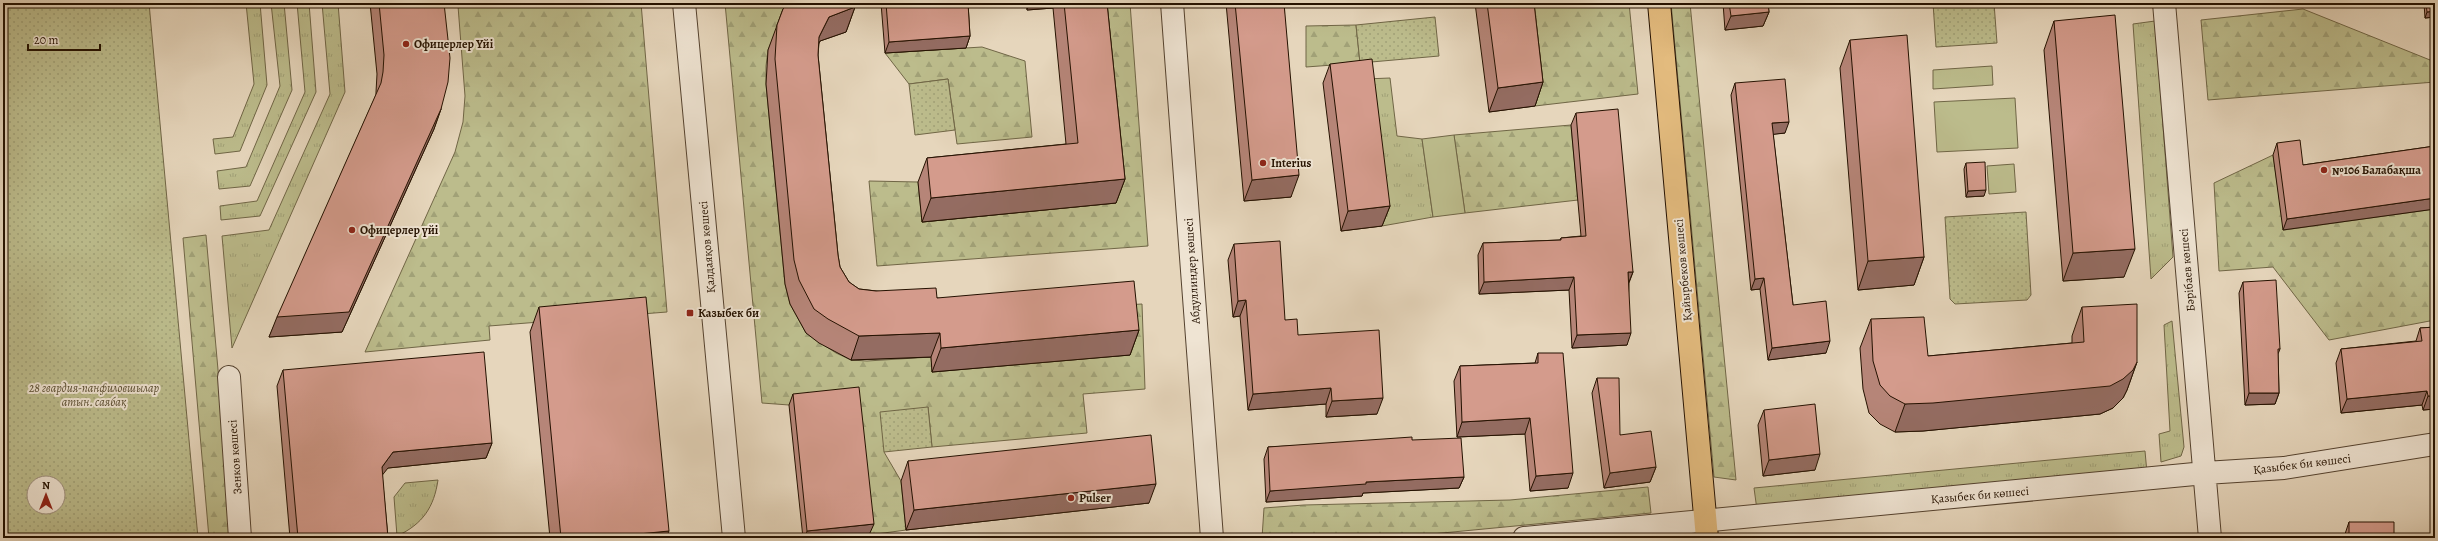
<svg xmlns="http://www.w3.org/2000/svg" width="2438" height="541" viewBox="0 0 2438 541" font-family="Alegreya,serif">
  <style>
    .grass { fill: url(#grass-tufts); stroke: #706646 }
    .forest { fill: url(#forest-firs); stroke: #706646 }
    .park { fill: url(#park-dots); stroke: #706646; fill-rule: evenodd }
    .garden { fill: #bcbc8c; stroke: #706646 }
    .lines { fill: none; stroke-linecap: round; stroke-linejoin: round }
    .minor-casing { stroke: #54422f; stroke-width: 24 }
    .major-casing { stroke: #241100; stroke-width: 24 }
    .minor { stroke: #efe4d3; stroke-width: 22 }
    .major { stroke: #e3bb7e; stroke-width: 22 }
    .wall { fill: #b68578; stroke: #241100 }
    .shaded-wall { fill: #946c62; stroke: #241100 }
    .building { fill: #d49b8c; stroke: #241100 }
    .poi-dot { fill: #8f2418; stroke: #efe4d3; stroke-width: 1.5 }
    .labels { text-anchor: middle; stroke-width: 4; stroke-linejoin: round; paint-order: stroke }
    .poi-label { font-size: 12px; font-weight: bold; fill: #241100; stroke: #efe4d3; text-anchor: start }
    .street-label { font-size: 12px; fill: #241100; stroke: #efe4d3 }
    .park-label { font-size: 12px; font-style: italic; fill: #594d31; stroke: #efe4d3 }
  </style>
  <defs>
    <pattern id="grass-tufts" width="24" height="20" patternUnits="userSpaceOnUse"><rect width="24" height="20" fill="#bcbc8c"/><path d="M3 7l-1-3M5 7V3M7 7l1-3M15 17l-1-3M17 17v-4M19 17l1-3" fill="none" stroke="#a1a177"/></pattern>
    <pattern id="forest-firs" width="22" height="20" patternUnits="userSpaceOnUse"><rect width="22" height="20" fill="#bcbc8c"/><path d="M5 1l3.5 6h-7zM16 11l3.5 6h-7z" fill="#a1a177"/></pattern>
    <pattern id="park-dots" width="8" height="8" patternUnits="userSpaceOnUse"><rect width="8" height="8" fill="#bcbc8c"/><path d="M2 2h.1M6 6h.1" fill="none" stroke="#a1a177" stroke-width="1.8" stroke-linecap="round"/></pattern>
  </defs>
  <rect width="100%" height="100%" fill="#e6d6bc"/>
  <filter id="stains"><feTurbulence type="fractalNoise" baseFrequency=".005" numOctaves="4"/><feColorMatrix values="0 0 0 0 .2 0 0 0 0 .09 0 0 0 0 .02 0 0 0 .5 -.17"/></filter>
  <radialGradient id="worn" r=".72"><stop offset=".6" stop-color="#630" stop-opacity="0"/><stop offset="1" stop-color="#630" stop-opacity=".3"/></radialGradient>
  <path class="grass" d="M246,3H260L267,85L240,151L215,154L213,139L233,137L254,84Z
    M271,3H284L292,90L250,186L219,189L217,171L246,167L280,86Z
    M297,3H309L316,92L260,216L221,220L220,206L257,201L305,92Z
    M322,3H338L345,92L232,348L222,236L269,230L330,94Z
    M2155,21L2173,257L2151,279L2133,24Z
    M1390,78L1397,136L1422,139L1433,217L1382,226L1365,79Z
    M2172,321L2184,447L2181,456L2161,462L2159,434L2170,431L2164,325Z
    M2145,451L2147,473L1757,510L1754,488Z
    M438,480C434,507 423,524 397,536L394,497L405,483Z"/>
  <path class="forest" d="M493,3H641L667,312L489,326L490,340L365,352L455,152L463,122L465,96L458,6Z
    M725,3H807L775,33L768,50L766,66V84L785,284L790,304L806,333L836,353L851,360L867,361L931,357L932,372L1125,305L1142,304L1145,389L1083,394L1087,433L932,447L928,407L884,452L901,481L906,530L869,535L855,399L789,405L762,403Z
    M1096,3H1130L1148,246L877,266L869,181L918,182L922,222L1116,203Z
    M1522,3H1629L1638,94L1535,106Z
    M1671,3H1690L1736,480L1714,477Z
    M2303,9L2435,62V82L2208,100L2201,20Z
    M1356,25L1360,63L1306,67V26Z
    M982,47L1025,61L1032,137L957,144L948,79L909,84L885,53Z
    M1571,125L1578,200L1465,213L1454,135Z
    M2273,155L2284,230L2435,209V320L2329,340L2273,267L2219,271L2214,183Z
    M206,235L233,538H209L183,238Z
    M1648,487L1651,513L1390,538H1262L1264,508L1304,505L1510,500Z"/>
  <path class="park" d="M3,3H149L198,538H3ZM34,483H58V507H34Z
    M1933,3H1994L1997,43L1936,47Z
    M1435,17L1439,56L1360,63L1356,25Z
    M948,79L955,130L915,135L909,84Z
    M2026,212L2031,295L2027,300L1955,304L1950,299L1945,217Z
    M928,407L932,447L884,452L880,412Z"/>
  <path class="garden" d="M1992,66L1993,85L1933,89V70Z
    M2015,98L2018,148L1937,152L1934,102Z
    M1454,135L1465,213L1433,217L1422,139Z
    M2014,164L2016,192L1989,194L1987,166Z"/>
  <g class="lines">
    <g class="minor-casing">
      <path id="minor" d="M684,3L734,538
        M1172,3L1212,538
        M2164,3L2210,538
        M229,377L240,538
        M1524,538L2205,473L2284,468L2435,444"/>
    </g>
    <g class="major-casing">
      <path id="major" d="M1659,3L1707,538"/>
    </g>
    <use href="#minor" class="minor"/>
    <use href="#major" class="major"/>
  </g>
  <path class="wall" d="M370,3H444L441,109L434,129L342,332L269,337L376,95V92L377,74Z
    M881,3H968L970,36L966,48L885,53Z
    M1026,3H1107L1125,179L1116,203L922,222L918,182L927,158L1066,144L1053,8L1027,10Z
    M1226,3H1284L1291,197L1244,201Z
    M1475,3H1534L1543,82L1535,106L1489,112Z
    M1723,3H1768L1769,12L1763,26L1725,30Z
    M2424,3H2435V17L2425,18Z
    M855,7L846,32L820,41L819,43L818,55L838,255L840,267L849,282L859,289L937,298L1139,330L1130,355L932,372L931,357L851,360L819,343L806,333L790,304L785,284L766,84L768,50L783,9Z
    M2054,21L2124,277L2063,281L2044,50Z
    M1850,40L1924,257L1914,285L1858,290L1840,68Z
    M1330,64L1390,206L1382,226L1341,231L1323,83Z
    M1735,83L1785,133L1773,134L1793,305L1826,353L1768,360L1760,289L1751,290L1731,95Z
    M1576,113L1633,272L1629,283L1627,345L1572,348L1569,290L1479,294L1478,255L1483,243L1560,240L1561,238L1581,236L1571,125Z
    M2277,143L2303,165L2435,146L2283,230L2273,155Z
    M1966,163L1984,196L1966,197L1964,169Z
    M1234,244L1285,320L1298,335L1377,414L1326,417V404L1248,410L1240,316L1233,317L1228,260Z
    M2243,282L2280,349L2278,354L2279,393L2275,404L2245,405L2239,293Z
    M539,307L666,538H550L530,332Z
    M2082,307L2137,362L2127,390L2123,398L2113,408L2100,414L1923,431L1895,432L1880,424L1869,413L1863,389L1860,348L1871,319L1928,356L2072,343V336Z
    M2435,327V409L2423,410L2422,405L2341,413L2336,363L2341,349L2416,341L2420,328Z
    M1538,353L1568,488L1530,491L1525,434L1457,437L1454,381L1460,366L1535,363Z
    M283,370L492,443L486,458L388,468L382,474L388,538H290L277,386Z
    M1597,378L1620,435L1656,467L1650,482L1604,488L1592,393Z
    M793,394L869,535L842,538H803L789,405Z
    M1764,410L1815,470L1763,476L1758,425Z
    M1412,440L1464,477L1459,488L1363,493L1362,496L1266,502L1264,459L1268,447Z
    M908,461L1149,503L906,530L901,481Z
    M2349,522L2394,538H2345V534Z"/>
  <path class="shaded-wall" d="M1029,3H1054L1053,8L1027,10Z
    M855,7L846,32L820,41L810,61L819,37L829,17Z
    M2435,11V17L2425,18L2427,12Z
    M1769,12L1763,26L1725,30L1731,16Z
    M970,36L966,48L885,53L889,42Z
    M1543,82L1535,106L1489,112L1498,88Z
    M441,109L434,129L342,332L269,337L277,317Z
    M1789,122L1785,133L1768,135L1772,123Z
    M1299,175L1291,197L1244,201L1252,180Z
    M1125,179L1116,203L922,222L931,198Z
    M1986,190L1984,196L1966,197L1968,191Z
    M2435,198V209L2283,230L2287,219Z
    M1390,206L1382,226L1341,231L1348,211Z
    M2135,249L2124,277L2063,281L2073,253Z
    M1924,257L1914,285L1858,290L1868,261Z
    M1628,272H1633L1628,284Z
    M1574,277L1569,290L1479,294L1484,282Z
    M1764,278L1760,289L1751,290L1755,279Z
    M1246,300L1240,316L1233,317L1238,301Z
    M1139,330L1130,355L932,372L941,348Z
    M940,333L931,357L851,360L859,336Z
    M1631,333L1627,345L1572,348L1577,335Z
    M1830,341L1826,353L1768,360L1772,348Z
    M2137,362L2127,390L2123,398L2113,408L2100,414L1923,431L1895,432L1905,404Z
    M1331,388L1326,404L1248,410L1253,394Z
    M2427,391L2422,405L2341,413L2347,399Z
    M2249,393H2279L2275,404L2245,405Z
    M2428,396H2435V409L2423,410Z
    M1383,398L1377,414L1326,417L1332,401Z
    M1530,418L1525,434L1457,437L1462,422Z
    M492,443L486,458L388,468L376,483L382,467L393,452Z
    M1820,454L1815,470L1763,476L1769,460Z
    M1656,467L1650,482L1604,488L1610,473Z
    M1573,473L1568,488L1530,491L1536,476Z
    M1464,477L1459,488L1363,493L1362,496L1266,502L1270,491L1366,482Z
    M1156,484L1149,503L906,530L914,510Z
    M874,524L869,535L842,538H805L807,531Z
    M669,531L666,538H598Z"/>
  <path class="building" d="M379,3H444L450,58L448,82L441,109L349,312L277,317L381,83L383,72L384,55Z
    M788,3H854L855,7L829,17L819,37L818,55L838,255L840,267L849,282L859,289L876,291L936,288L937,298L1134,281L1139,330L941,348L940,333L859,336L828,319L814,309L799,280L794,260L775,59L777,25L783,9Z
    M886,3H968L970,36L889,42Z
    M1064,3H1107L1125,179L931,198L927,158L1078,143Z
    M1235,3H1284L1299,175L1252,180Z
    M1487,3H1534L1543,82L1498,88Z
    M1729,3H1768L1769,12L1731,16Z
    M2426,3H2435V11L2427,12Z
    M2115,15L2135,249L2073,253L2054,21Z
    M1907,35L1924,257L1868,261L1850,40Z
    M1372,59L1390,206L1348,211L1330,64Z
    M1785,79L1789,122L1772,123L1793,305L1826,301L1830,341L1772,348L1764,278L1755,279L1735,83Z
    M1618,109L1633,272H1628L1631,333L1577,335L1574,277L1484,282L1483,243L1561,240V238L1586,236L1576,113Z
    M2300,140L2303,165L2435,146V198L2287,219L2277,143Z
    M1985,162L1986,190L1968,191L1966,163Z
    M1280,241L1285,320L1297,319L1298,335L1379,330L1383,398L1332,401L1331,388L1253,394L1246,300L1238,301L1234,244Z
    M2276,280L2280,349H2278L2279,393H2249L2243,282Z
    M646,297L669,531L598,538H561L539,307Z
    M2137,304V362L2133,370L2123,379L2110,386L1933,403L1905,404L1890,396L1880,385L1873,361L1871,319L1924,317L1928,356L2084,342L2082,307Z
    M2435,327V396H2428L2427,391L2347,399L2341,349L2422,341L2420,328Z
    M484,352L492,443L393,452L382,467L388,538H298L283,370Z
    M1538,353H1563L1573,473L1536,476L1530,418L1462,422L1460,366L1538,363Z
    M1597,378H1619L1620,435L1651,431L1656,467L1610,473Z
    M859,387L874,524L807,531L793,394Z
    M1815,404L1820,454L1769,460L1764,410Z
    M1151,435L1156,484L914,510L908,461Z
    M1412,437V440L1461,438L1464,477L1366,482V484L1270,491L1268,447Z
    M2349,522H2394V538H2349Z"/>
  <g class="poi-dot">
    <circle cx="406" cy="44" r="4"/>
    <circle cx="1263" cy="163" r="4"/>
    <circle cx="2324" cy="170" r="4"/>
    <circle cx="352" cy="230" r="4"/>
    <rect x="686" y="309" width="8" height="8" rx="2"/>
    <circle cx="1071" cy="498" r="4"/>
  </g>
  <g class="labels">
    <g class="poi-label">
      <text x="414" y="48">Офицерлер Үйі</text>
      <text x="1271" y="167">Interius</text>
      <text x="2332" y="174">№106 Балабақша</text>
      <text x="360" y="234">Офицерлер үйі</text>
      <text x="698" y="317">Казыбек би</text>
      <text x="1079" y="502">Pulser</text>
    </g>
    <g class="street-label">
      <text transform="translate(707 247) rotate(-95)" y="4">Қалдаяқов көшесі</text>
      <text transform="translate(1683 270) rotate(-95)" y="4">Қайырбеков көшесі</text>
      <text transform="translate(2187 270) rotate(-95)" y="4">Бәрібаев көшесі</text>
      <text transform="translate(1192 271) rotate(-94)" y="4">Абдуллиндер көшесі</text>
      <text transform="translate(235 457) rotate(-94)" y="4">Зенков көшесі</text>
      <text transform="translate(2302 464) rotate(-7)" y="4">Қазыбек би көшесі</text>
      <text transform="translate(1980 495) rotate(-5)" y="4">Қазыбек би көшесі</text>
    </g>
    <g class="park-label">
      <text x="94" y="392">28 гвардия-панфиловшылар<tspan x="94" dy="14">атын. саябақ</tspan></text>
    </g>
  </g>
  <rect width="2438" height="541" fill="none" stroke="#e6d6bc" stroke-width="16"/>
  <rect x="4" y="4" width="2430" height="533" fill="none" stroke="#241100" stroke-width="2"/>
  <rect x="8" y="8" width="2422" height="525" fill="none" stroke="#241100"/>
  <g transform="translate(46 495)"><circle r="19" fill="#efe4d3" stroke="#9e907f"/>
  <path d="M0-3L7 15L0 10L-7 15Z" fill="#8f2418"/>
  <text y="-6" font-size="11" font-weight="bold" text-anchor="middle" fill="#241100">N</text>
  </g>
  <path d="M28 44v6h72v-6" fill="none" stroke="#241100" stroke-width="2"/>
  <text x="34" y="44" font-size="12" fill="#241100" stroke="#efe4d3" stroke-width="3" paint-order="stroke">20 m</text>
  <rect width="100%" height="100%" filter="url(#stains)"/>
  <rect width="100%" height="100%" fill="url(#worn)"/>
</svg>
